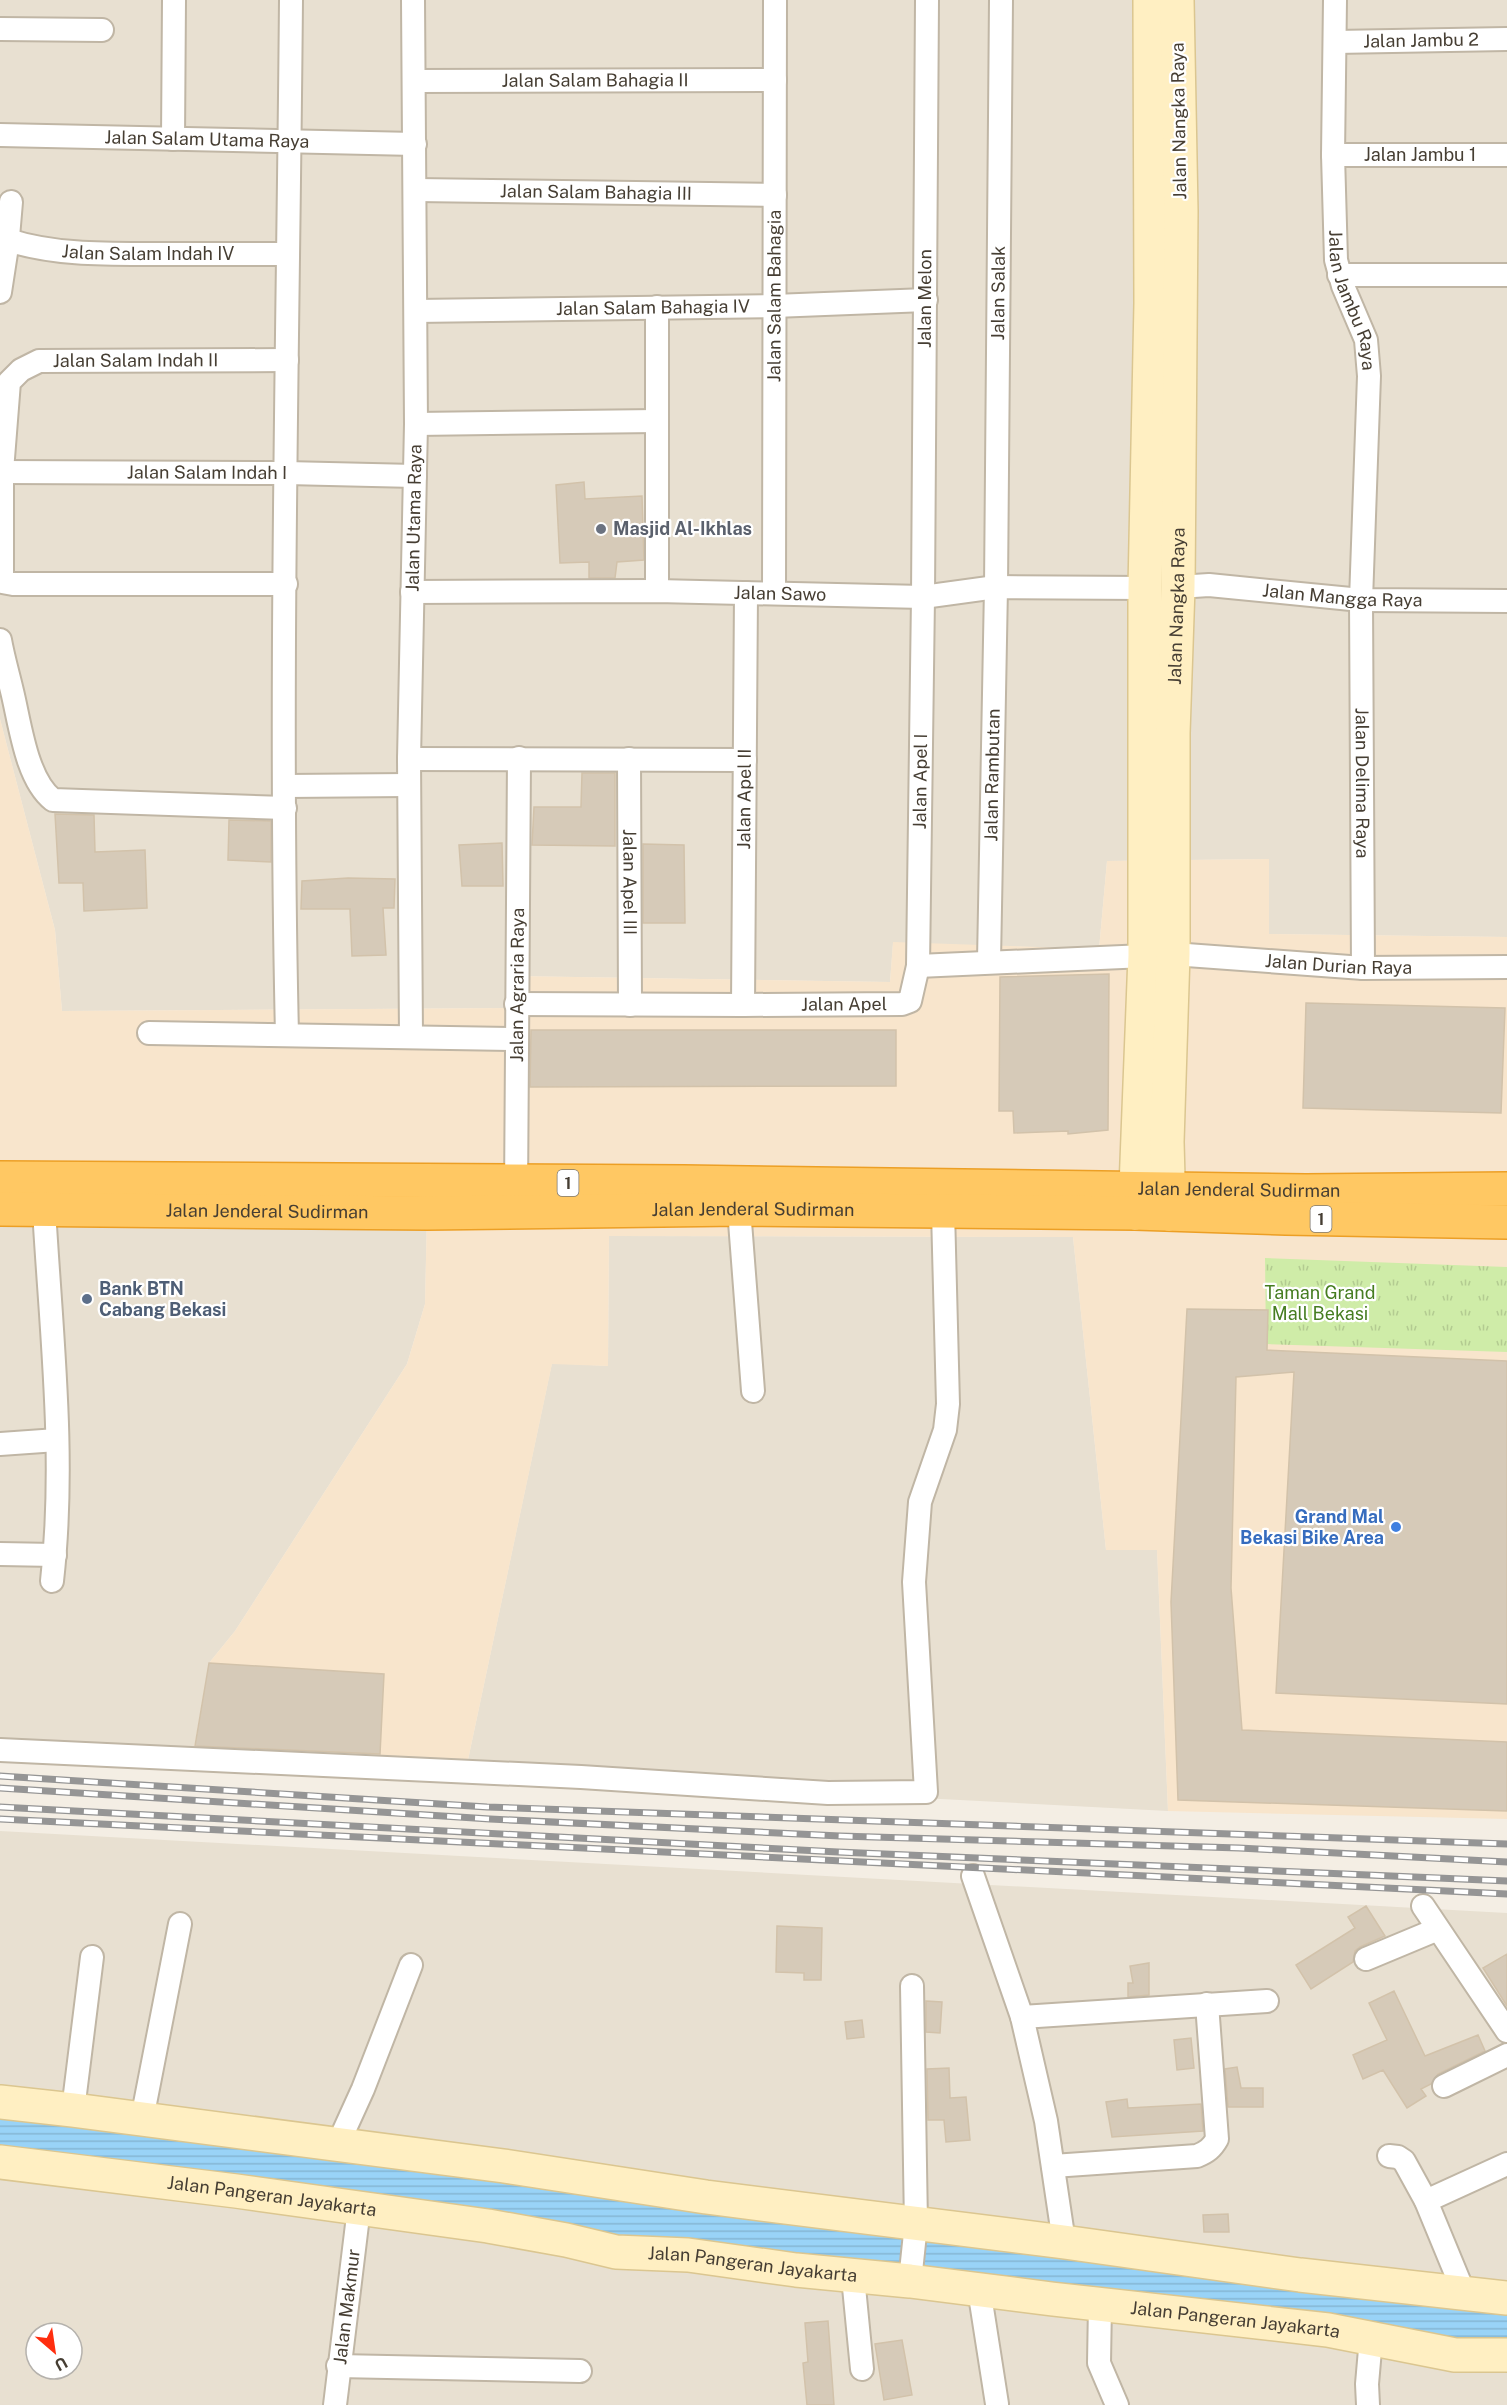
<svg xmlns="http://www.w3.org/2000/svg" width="1507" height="2405" viewBox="0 0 1507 2405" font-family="'Public Sans',sans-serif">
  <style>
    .residential { fill: #e8e0d1; fill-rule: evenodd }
    .commercial { fill: #f8e5cc }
    .park { fill: url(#park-tufts) }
    .water { fill: url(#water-rules) }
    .building { fill: #d6cab8; stroke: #d2c2aa; stroke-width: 1.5 }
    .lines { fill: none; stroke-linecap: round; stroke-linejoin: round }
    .street-casing { stroke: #c0b6a5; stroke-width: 26 }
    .secondary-casing { stroke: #dbc690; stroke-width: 36 }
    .highway-casing { stroke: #ec9f25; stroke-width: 36 }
    .street { stroke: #fff; stroke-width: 22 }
    .secondary { stroke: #ffefc2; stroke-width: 33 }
    .highway { stroke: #ffc863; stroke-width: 33 }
    .rail-casing { stroke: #959595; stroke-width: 7 }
    .rail { stroke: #fff; stroke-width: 4.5; stroke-dasharray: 14; stroke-linecap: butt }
    .worship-dot { fill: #6b7280; stroke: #fff; stroke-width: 2 }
    .service-dot { fill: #5c6f8a; stroke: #fff; stroke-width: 2 }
    .shop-dot { fill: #3f7fe0; stroke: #fff; stroke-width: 2 }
    .labels { text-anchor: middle; stroke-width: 4.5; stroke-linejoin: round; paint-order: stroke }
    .shield { fill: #fff; stroke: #7e7870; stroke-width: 1.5 }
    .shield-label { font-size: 16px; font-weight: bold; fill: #463e33 }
    .street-label { font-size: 18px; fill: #463e33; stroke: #fff }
    .worship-label { font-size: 18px; font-weight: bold; fill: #5b616d; stroke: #fff; text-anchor: start }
    .service-label { font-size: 18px; font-weight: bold; fill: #4e5e75; stroke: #fff; text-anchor: start }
    .park-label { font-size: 18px; fill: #467d21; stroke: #fff }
    .shop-label { font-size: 18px; font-weight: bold; fill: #366cbe; stroke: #fff; text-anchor: end }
  </style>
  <defs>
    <pattern id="park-tufts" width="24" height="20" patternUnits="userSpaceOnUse" patternTransform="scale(1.5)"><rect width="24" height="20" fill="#cfeca8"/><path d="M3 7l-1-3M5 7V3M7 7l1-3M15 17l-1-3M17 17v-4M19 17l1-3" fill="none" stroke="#b3cb91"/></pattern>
    <pattern id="water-rules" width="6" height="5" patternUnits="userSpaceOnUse" patternTransform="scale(1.5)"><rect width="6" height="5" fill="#99d3f7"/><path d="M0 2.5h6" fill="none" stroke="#85b6d4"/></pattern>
  </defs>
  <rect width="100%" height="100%" fill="#f4eee4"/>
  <path class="residential" d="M0,0H1507V937L1269,934L1268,859L1107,861L1099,949L893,943L890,982L513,976L510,1008L62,1011L55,930L0,719Z
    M0,1209L427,1213L425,1304L407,1364L235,1631L209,1663L192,1760L0,1752Z
    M609,1236L1073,1237L1106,1550L1157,1549L1168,1811L465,1774L552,1363L608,1366Z
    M0,1831L1507,1913V2405H0ZM36,2333H72V2369H36Z"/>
  <path class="commercial" d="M0,719L55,930L62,1011L509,1008L512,976L890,982L893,942L1099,949L1107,861L1269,859V934L1507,937V1819L1168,1811L1157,1550H1106L1073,1237L609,1236L608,1366L552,1364L465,1774L192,1759L209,1663L235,1631L407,1364L425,1304L427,1213L0,1209Z"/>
  <path class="park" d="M1265,1258L1507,1267V1352L1266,1344Z"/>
  <path class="water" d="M0,2102L1507,2298V2355L0,2162Z"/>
  <path class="building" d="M584,482L585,499L642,496L644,560L617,562L615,578H589V562L560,563L556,485Z
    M582,773H615V846L532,845L534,807H581Z
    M55,814L94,815L95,852L145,850L147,908L84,911L83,883H59Z
    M229,820L271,821V862L228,860Z
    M502,843L503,886H462L459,845Z
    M643,844L684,845L685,923H643Z
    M348,878L395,879L394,908H383L386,955L352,956L350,909H301L302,881Z
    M1109,974L1108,1130L1068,1134V1131L1014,1133L1013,1111H999L1000,977Z
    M1306,1003L1505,1008L1501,1113L1303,1108Z
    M531,1030H896V1086L530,1087Z
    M1187,1309L1268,1310L1267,1350L1507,1361V1704L1276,1693L1294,1372L1236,1377L1231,1588L1242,1730L1507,1742V1811L1178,1800L1171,1602Z
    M209,1663L384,1674L380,1754L195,1746Z
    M1366,1906L1385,1936L1360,1947L1355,1951L1353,1962L1311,1989L1296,1965L1355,1928L1348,1917Z
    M777,1926L822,1928L821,1980H804V1973L776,1972Z
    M1507,1954V2006L1483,1968Z
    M1149,1963V1995L1128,1997V1983H1133L1130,1966Z
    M1394,1991L1425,2056L1478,2035L1485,2051L1438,2074L1431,2084L1421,2089L1426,2096L1407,2108L1383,2070L1363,2079L1353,2055L1387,2040L1369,2003Z
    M926,2001L942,2002L940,2033L926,2032Z
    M862,2020L864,2037L847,2039L845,2022Z
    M1191,2038L1194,2068L1177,2070L1174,2040Z
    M1237,2067L1241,2088H1263V2107H1228L1225,2069Z
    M949,2068L950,2098L966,2097L970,2140L946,2142L944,2120H928L927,2069Z
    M1127,2099L1128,2108L1201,2104L1203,2131L1112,2137L1106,2102Z
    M1228,2214L1229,2232H1204L1203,2215Z
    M828,2321L834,2405H807L803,2363L808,2362L805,2323Z
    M902,2340L912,2395L884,2400L875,2344Z"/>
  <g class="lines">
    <g class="street-casing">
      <g id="street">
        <path id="s1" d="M1335,0L1333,155L1336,260L1343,286L1366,340L1369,376L1361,600L1363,968"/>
        <path d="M0,29L102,30"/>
        <path id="s2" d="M1335,42L1507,39"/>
        <path id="s3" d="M415,81L775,80"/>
        <path id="s4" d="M0,135L415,144"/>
        <path d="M173,139L174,0"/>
        <path id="s5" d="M1333,155H1507"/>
        <path id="s6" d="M416,190L775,195"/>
        <path d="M8,237L11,202"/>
        <path d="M1339,275H1507"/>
        <path id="s7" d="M0,292L8,240C54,255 106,254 154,254C199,254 244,254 288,254"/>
        <path d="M657,307V591"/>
        <path id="s8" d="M416,311L774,306L926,300"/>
        <path d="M416,424L657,421"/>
        <path id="s9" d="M0,472L286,473L415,476"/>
        <path id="s10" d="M286,584H13L2,582V471L9,382L21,370L39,361L287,360"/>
        <path id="s11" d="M1178,587L1209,585L1361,600L1507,601"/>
        <path id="s12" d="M412,592L657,591L923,597L996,587L1145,588"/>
        <path id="s13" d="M774,593L775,0"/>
        <path d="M0,640C3,657 8,674 12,691C20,723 26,779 53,800L285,808"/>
        <path d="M409,759L745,760"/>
        <path id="s14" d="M629,759L630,1005"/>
        <path d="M285,786L409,785"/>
        <path id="s15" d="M1173,954L1363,968L1507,967"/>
        <path id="s16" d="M989,961L996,587L1001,0"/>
        <path d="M918,966L1145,956"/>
        <path id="s17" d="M516,1004L743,1005L902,1004L910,1001L918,966L923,597L927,0"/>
        <path id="s18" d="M743,1005L746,593"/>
        <path d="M149,1033L516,1039"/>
        <path d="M287,1035C279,690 288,345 291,0"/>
        <path id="s19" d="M411,1037L409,759L416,424L413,0"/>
        <path id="s20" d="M516,1195L519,758"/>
        <path d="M44,1209C51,1332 66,1458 52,1581"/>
        <path d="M739,1209L753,1391"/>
        <path d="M0,1444L57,1440"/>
        <path d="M0,1554L55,1555"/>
        <path d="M0,1750L581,1777L828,1793L926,1792L914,1582L920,1502L945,1430L948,1404L943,1211"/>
        <path d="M973,1876L1022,2017L1046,2121L1064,2242"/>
        <path d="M1423,1906L1507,2031"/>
        <path d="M1366,1959L1438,1929"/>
        <path d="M1022,2017L1267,2001"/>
        <path d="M1444,2086L1507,2055"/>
        <path d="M73,2110L92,1957"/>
        <path d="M142,2119L180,1924"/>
        <path d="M338,2144L363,2089L411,1965"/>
        <path d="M1389,2156L1398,2157L1404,2161L1426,2201L1464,2293"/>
        <path d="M1053,2166L1197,2156C1207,2152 1212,2148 1217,2139L1207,2004"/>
        <path d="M1426,2201L1507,2164"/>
        <path d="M853,2277L862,2369"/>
        <path d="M910,2281L916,2224L912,1986"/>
        <path d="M979,2289L997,2404"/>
        <path d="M1100,2304L1099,2363L1117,2405"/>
        <path d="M338,2366L580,2371"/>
        <path id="s21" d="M335,2405L359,2208"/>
        <path d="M1368,2405L1367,2384L1371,2338"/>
      </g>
    </g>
    <g class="secondary-casing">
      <g id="secondary">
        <path d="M1135,1213L1145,956V588L1151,303L1150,0"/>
        <path id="s22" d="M1169,1214L1167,1142L1173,954V733L1178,587L1181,211L1177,0"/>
        <path d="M0,2102L73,2110L504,2166L706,2197L1064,2242L1300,2275L1507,2298"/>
        <path id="s23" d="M0,2162L236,2191L488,2226L566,2240L616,2252L688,2255L796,2270L910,2281L1052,2299L1328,2330L1455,2355H1507"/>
      </g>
    </g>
    <g class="highway-casing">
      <g id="highway">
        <path id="s24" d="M0,1178L684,1182L1306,1191L1507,1189"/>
        <path id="s25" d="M0,1209L427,1213L739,1209L1135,1213L1286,1218L1507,1222"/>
      </g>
    </g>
    <use href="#street" class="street"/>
    <use href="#secondary" class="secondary"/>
    <use href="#highway" class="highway"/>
    <g class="rail-casing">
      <path id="rail" d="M0,1776L487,1807L1507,1844
        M0,1788L490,1819L840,1836L1239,1848L1507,1862
        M0,1807L838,1852L1507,1881
        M0,1819L1507,1894"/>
    </g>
    <use href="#rail" class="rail"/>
  </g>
  <circle class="worship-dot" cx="601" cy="529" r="6"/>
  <circle class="service-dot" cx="87" cy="1299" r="6"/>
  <circle class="shop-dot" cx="1396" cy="1527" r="6"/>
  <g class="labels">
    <g class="shield">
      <rect x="557.5" y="1170" width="21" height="26" rx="4.5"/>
      <rect x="1310.5" y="1206" width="21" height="26" rx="4.5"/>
    </g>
    <g class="shield-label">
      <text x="568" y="1189">1</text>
      <text x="1321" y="1225">1</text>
    </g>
    <g class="street-label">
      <text dy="6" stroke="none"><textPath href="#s2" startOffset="86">Jalan Jambu 2</textPath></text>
      <text dy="6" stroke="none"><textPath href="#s3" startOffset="180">Jalan Salam Bahagia II</textPath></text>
      <text transform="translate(1179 121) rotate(-91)" y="6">Jalan Nangka Raya</text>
      <text dy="6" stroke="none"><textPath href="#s4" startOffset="207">Jalan Salam Utama Raya</textPath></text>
      <text dy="6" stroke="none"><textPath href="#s5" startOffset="87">Jalan Jambu 1</textPath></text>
      <text dy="6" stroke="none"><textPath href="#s6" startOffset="180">Jalan Salam Bahagia III</textPath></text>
      <text dy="6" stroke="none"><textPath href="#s7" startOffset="194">Jalan Salam Indah IV</textPath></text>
      <text dy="6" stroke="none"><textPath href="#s16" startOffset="668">Jalan Salak</textPath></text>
      <text dy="6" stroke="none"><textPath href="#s13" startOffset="297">Jalan Salam Bahagia</textPath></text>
      <text dy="6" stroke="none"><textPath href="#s17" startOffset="1098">Jalan Melon</textPath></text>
      <text dy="6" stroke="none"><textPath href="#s1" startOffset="303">Jalan Jambu Raya</textPath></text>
      <text dy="6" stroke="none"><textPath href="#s8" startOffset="237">Jalan Salam Bahagia IV</textPath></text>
      <text dy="6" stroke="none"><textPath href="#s10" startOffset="618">Jalan Salam Indah II</textPath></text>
      <text dy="6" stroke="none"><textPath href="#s9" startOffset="207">Jalan Salam Indah I</textPath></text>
      <text dy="6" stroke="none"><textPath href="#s19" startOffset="519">Jalan Utama Raya</textPath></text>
      <text dy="6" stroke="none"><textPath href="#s12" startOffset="368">Jalan Sawo</textPath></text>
      <text dy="6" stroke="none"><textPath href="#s11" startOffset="165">Jalan Mangga Raya</textPath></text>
      <text dy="6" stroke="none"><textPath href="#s22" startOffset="608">Jalan Nangka Raya</textPath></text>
      <text dy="6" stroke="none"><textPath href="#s16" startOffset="186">Jalan Rambutan</textPath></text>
      <text dy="6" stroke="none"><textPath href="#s17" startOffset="615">Jalan Apel I</textPath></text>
      <text dy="6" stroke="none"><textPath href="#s1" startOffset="789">Jalan Delima Raya</textPath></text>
      <text dy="6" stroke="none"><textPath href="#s18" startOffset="206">Jalan Apel II</textPath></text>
      <text dy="6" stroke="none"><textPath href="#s14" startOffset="123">Jalan Apel III</textPath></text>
      <text dy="6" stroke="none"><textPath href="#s15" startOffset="166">Jalan Durian Raya</textPath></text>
      <text dy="6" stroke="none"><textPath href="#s20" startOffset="210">Jalan Agraria Raya</textPath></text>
      <text dy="6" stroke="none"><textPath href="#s17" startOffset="328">Jalan Apel</textPath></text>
      <text dy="6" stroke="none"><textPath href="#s24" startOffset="1239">Jalan Jenderal Sudirman</textPath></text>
      <text dy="6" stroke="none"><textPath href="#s25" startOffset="267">Jalan Jenderal Sudirman</textPath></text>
      <text dy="6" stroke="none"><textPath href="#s25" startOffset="753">Jalan Jenderal Sudirman</textPath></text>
      <text dy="6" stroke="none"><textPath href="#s23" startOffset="274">Jalan Pangeran Jayakarta</textPath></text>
      <text dy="6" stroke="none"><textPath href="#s23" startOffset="760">Jalan Pangeran Jayakarta</textPath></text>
      <text dy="6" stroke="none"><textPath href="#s21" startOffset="99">Jalan Makmur</textPath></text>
      <text dy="6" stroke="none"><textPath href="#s23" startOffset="1246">Jalan Pangeran Jayakarta</textPath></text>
    </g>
    <g class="worship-label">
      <text x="613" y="535">Masjid Al-Ikhlas</text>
    </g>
    <g class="service-label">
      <text x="99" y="1295">Bank BTN<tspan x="99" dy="21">Cabang Bekasi</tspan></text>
    </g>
    <g class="park-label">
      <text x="1320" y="1299">Taman Grand<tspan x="1320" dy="21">Mall Bekasi</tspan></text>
    </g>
    <g class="shop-label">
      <text x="1384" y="1523">Grand Mal<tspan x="1384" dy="21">Bekasi Bike Area</tspan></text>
    </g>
  </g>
  <g transform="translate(54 2351) rotate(151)"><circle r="28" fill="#ffffff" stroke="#b5b2ad" stroke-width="1.5"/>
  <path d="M0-4.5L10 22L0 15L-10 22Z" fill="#ff2e0f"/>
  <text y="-9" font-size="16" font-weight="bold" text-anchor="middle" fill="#463e33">U</text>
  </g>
</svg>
